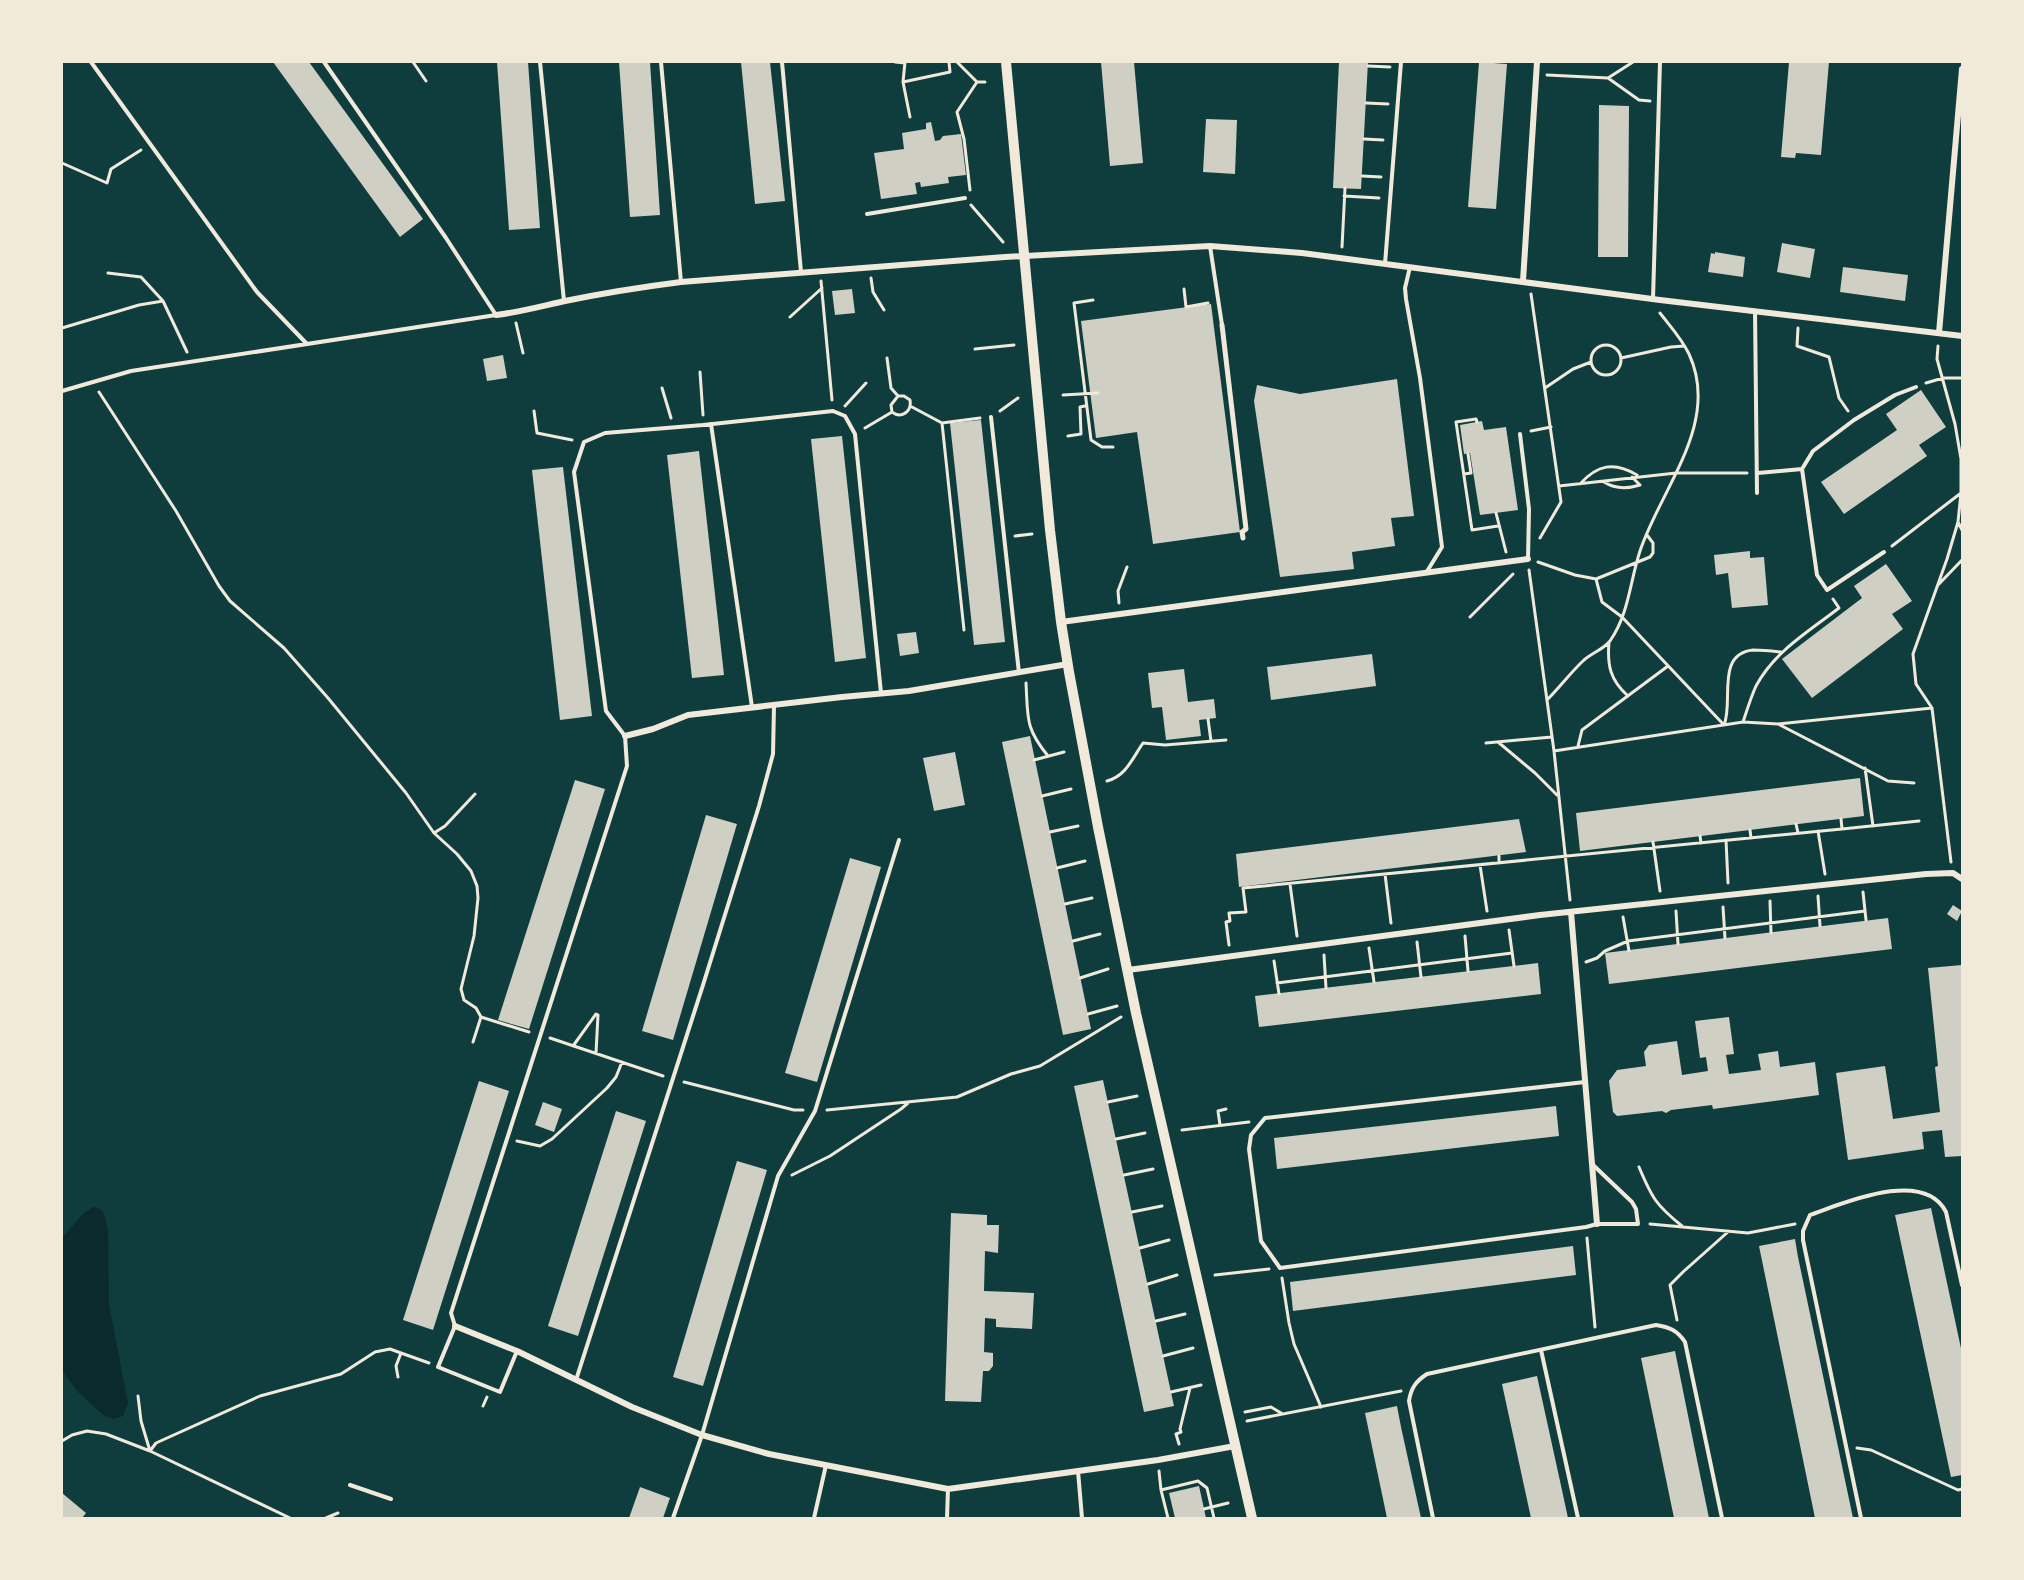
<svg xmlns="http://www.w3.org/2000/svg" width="2024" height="1580" viewBox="0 0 2024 1580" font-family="'Work Sans',sans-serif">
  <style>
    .water { fill: #0a2a2b }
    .building { fill: #cfcfc3 }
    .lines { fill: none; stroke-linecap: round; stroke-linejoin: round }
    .path { stroke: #f1e9da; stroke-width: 3 }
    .service { stroke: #f1e9da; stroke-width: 4 }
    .pedestrian { stroke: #f1e9da; stroke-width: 5 }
    .minor { stroke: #f1e9da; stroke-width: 6 }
    .tertiary { stroke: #f1e9da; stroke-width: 10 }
  </style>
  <rect width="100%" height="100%" fill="#0f3d3e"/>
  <path class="water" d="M94,1207L99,1208L104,1213L108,1231L109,1305L128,1403L123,1416L114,1419L102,1414L78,1392L62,1371V1238L84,1213Z"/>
  <path class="building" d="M273,62H309L423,219L400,237Z
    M497,62H528L540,228L509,230Z
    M619,62H650L660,215L630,217Z
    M741,62H770L785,201L755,204Z
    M1101,62H1134L1143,163L1110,166Z
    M1339,62H1368L1361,189L1333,188Z
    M1479,62L1507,64L1496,209L1468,207Z
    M1789,62H1829L1821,155L1796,153L1795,158L1781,157Z
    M1599,105L1629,106L1628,257H1598Z
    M1206,119L1237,120L1235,174L1203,172Z
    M931,122L935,141L940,140L943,136L961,134L966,175L948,177L949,183L921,187L920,182L915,183L917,194L881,199L874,153L904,149L902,133L926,129V123Z
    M1782,243L1815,249L1810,278L1777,272Z
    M1715,252L1745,257L1743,277L1708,272L1711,253L1715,254Z
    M1843,267L1908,275L1905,301L1840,292Z
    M852,289L855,313L835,315L832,291Z
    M1211,304L1240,532L1153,544L1137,432L1096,438L1081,321Z
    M503,355L507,378L487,381L483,359Z
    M1397,379L1414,516L1391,518L1395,546L1352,552L1354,569L1280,577L1254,401L1257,385L1300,394Z
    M1921,390L1946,427L1919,445L1927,456L1844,514L1821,482L1897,430L1886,414Z
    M981,420L1005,642L974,645L950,423Z
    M1482,421L1484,430L1506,427L1518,510L1480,515L1470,453L1464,454L1460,425Z
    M842,436L866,658L835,662L811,439Z
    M699,451L724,675L692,678L667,455Z
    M563,467L592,716L560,720L532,470Z
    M1750,551V558L1764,557L1768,605L1732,608L1728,573L1716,575L1714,555Z
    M1886,564L1912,601L1892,614L1903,629L1812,698L1782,659L1862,598L1854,586Z
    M916,632L919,653L900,656L897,634Z
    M1372,654L1376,686L1271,700L1267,667Z
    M1184,669L1188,702L1214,699L1216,718L1199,720L1201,736L1166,740L1162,707L1152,708L1148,673Z
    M1030,736L1091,1029L1063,1035L1002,742Z
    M955,752L965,805L934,811L923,758Z
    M1860,778L1864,816L1580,851L1576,813Z
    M575,780L605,789L529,1029L498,1020Z
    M706,815L737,824L673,1040L642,1031Z
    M1519,819L1526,852L1239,887L1236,854Z
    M850,858L881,867L817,1082L785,1073Z
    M1953,905L1962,911L1957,921L1947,914Z
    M1888,918L1892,949L1609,984L1605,953Z
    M1538,963L1541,994L1259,1027L1255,996Z
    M1962,965V1156L1945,1157L1942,1130L1922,1132L1924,1149L1848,1160L1836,1073L1885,1066L1893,1119L1940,1112L1935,1067L1938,1066L1928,968Z
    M1729,1017L1734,1054L1726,1055L1729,1074L1761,1070L1758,1054L1778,1051L1780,1067L1815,1062L1819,1095L1713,1109L1712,1105L1671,1110L1666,1113L1662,1111L1617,1116L1613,1112L1609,1081L1617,1070L1646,1066L1644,1052L1649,1045L1677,1041L1682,1075L1708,1071L1706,1057L1700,1058L1695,1021Z
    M1103,1080L1174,1406L1144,1412L1074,1086Z
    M479,1081L509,1091L433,1330L403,1320Z
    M543,1102L562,1109L554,1132L535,1125Z
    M1556,1106L1559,1136L1277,1169L1274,1138Z
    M616,1111L646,1121L578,1336L548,1326Z
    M737,1161L767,1170L703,1386L673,1377Z
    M1931,1208L1962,1353V1475L1951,1477L1895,1215Z
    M951,1213L987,1215V1225H999L998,1253L985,1251L984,1291L1034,1293L1032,1329L996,1327V1319L985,1318L984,1352L993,1353V1366L989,1371H983L981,1402L945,1401Z
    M1795,1239L1798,1257L1853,1518H1815L1759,1246Z
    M1573,1246L1576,1275L1293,1311L1290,1282Z
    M1675,1351L1696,1455L1709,1518H1674L1641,1358Z
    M1537,1376L1560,1481L1568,1518H1531L1502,1384Z
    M1397,1406L1401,1427L1421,1518H1387L1365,1413Z
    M1199,1486L1206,1518H1175L1169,1493Z
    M640,1487L670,1498L663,1518H629Z
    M62,1493L86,1513L82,1518H62Z"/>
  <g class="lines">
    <path class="path" d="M413,62L426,81
      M895,62L905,63
      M905,62L903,82L950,72L949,62
      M957,62L977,82
      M1368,66L1390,67
      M1547,75L1608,78L1633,62
      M1608,78L1639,100L1650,101
      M903,82L910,117
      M1366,103L1388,104
      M1364,139L1383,140
      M62,163L107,183L111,169L141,150
      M1362,176L1381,177
      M970,190L964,139L957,112L977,82H985
      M1344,196L1379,198
      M971,205L1003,242
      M1342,247L1345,188
      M108,273L141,277L163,301L187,352
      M871,278L873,292L884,310
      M821,281L832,400
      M1184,289L1186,307L1208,303
      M1531,294L1561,502L1540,538
      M1093,300L1074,303L1091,440L1102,447H1113
      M790,317L822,288
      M516,323L523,353
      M62,328L139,305L163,301
      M1798,328L1797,346L1829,357L1839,398L1848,411
      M1591 360a15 15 0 1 1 30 0a15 15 0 1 1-30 0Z
      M1938,346L1937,359L1955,424L1961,459V493L1958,522L1947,559L1913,654L1916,684L1932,708L1951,862
      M975,349L1014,345
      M887,358L891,388L898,396H904L910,400C912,412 901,419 892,412
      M1621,358L1671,347L1684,346
      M700,372L703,415
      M1926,383L1943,378H1962
      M662,388L671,418
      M1545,388L1573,369L1591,362
      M99,392L176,511L219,586L230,601L284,648L328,698L406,793L434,833L457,854L471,871L477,886L478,898L474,936L461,989L464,1000L476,1008L481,1017L473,1042
      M1063,395L1098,393
      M845,406L866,383
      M912,407L942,423
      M534,411L537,433L572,440
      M1000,411L1018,398
      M1477,422L1476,419L1456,422L1472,530L1498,526
      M865,428L892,412L891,405L898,396
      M1531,431L1551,427
      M1068,436L1081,434L1080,407L1085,406
      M1464,474L1471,473L1468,454
      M1604,482C1615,489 1627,489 1640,485L1632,477
      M1580,484C1597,465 1614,461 1637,475
      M1559,486L1676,473H1747
      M1496,513L1506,552
      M1958,522L1962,530
      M1015,536L1032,534
      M1892,546L1961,493
      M1538,562L1575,575L1596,579L1650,557L1653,553V543L1647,535
      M1529,570L1554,751L1570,900
      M1596,579L1602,602L1622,617L1724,725
      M1939,584L1962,560
      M1119,603L1118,591L1127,567
      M1470,617L1513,574
      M964,630L942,423L980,418
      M1609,642C1607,665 1610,680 1628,696
      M1026,683C1028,718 1025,728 1048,756
      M1547,700C1560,687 1571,672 1584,660C1592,653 1604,649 1610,641C1629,614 1630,581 1640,551C1661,488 1721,423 1689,354C1682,339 1670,326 1660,313
      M1208,719L1211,741
      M1743,722C1747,710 1751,697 1756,686C1775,651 1808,632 1839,608L1833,599
      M1724,725C1734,702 1715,654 1753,650C1762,650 1772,651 1781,652
      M1780,725L1888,781L1914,783
      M1498,742L1535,773L1557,795
      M1486,743L1552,737
      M1578,746L1582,730L1668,666
      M1554,751L1743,722L1778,724L1932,708
      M1034,760L1064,752
      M1865,768L1873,826
      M1107,781C1126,776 1132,759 1143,743L1165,745L1226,740
      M1042,796L1071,789
      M1796,824L1798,833
      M1842,829L1919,821
      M1750,830L1751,838
      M1818,831L1825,874
      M1050,832L1078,826
      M434,833L445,826L475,794
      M1700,836L1701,843
      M1726,840L1728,883
      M1653,842L1660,891
      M1499,856V863
      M1480,865L1487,911
      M1057,868L1085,861
      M1385,874L1391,923
      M1290,884L1297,936
      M1863,892L1866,920
      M1818,896L1820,926
      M1770,901L1771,933
      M1065,904L1092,898
      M1723,907L1725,938
      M1676,911L1678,944
      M1623,917L1629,951
      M1509,930L1514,966
      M1465,936L1468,971
      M1073,941L1100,934
      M1417,942L1421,977
      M1229,945L1226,922L1230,921L1229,913L1246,912L1243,888L1842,829L1841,819
      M1369,948L1374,982
      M1324,955L1326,988
      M1274,961L1279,994
      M1586,962L1597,958L1605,951L1628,941L1865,911
      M1080,978L1108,969
      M1277,983L1512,953
      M1088,1014L1117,1006
      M481,1017L529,1032
      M550,1038L663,1076
      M573,1046L596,1014L598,1015L596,1053
      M684,1082L794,1110H803
      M1108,1102L1137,1096
      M827,1110L957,1097L1011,1074L1040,1066L1121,1017
      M1220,1125L1218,1111L1226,1109
      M1182,1130L1249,1122
      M1116,1139L1145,1133
      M517,1141L540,1146L552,1139L607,1088L616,1077L622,1062
      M1639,1167C1652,1198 1656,1205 1682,1226
      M792,1175L830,1156L901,1109L908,1103
      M1124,1175L1153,1169
      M1132,1212L1162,1206
      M1650,1224L1748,1233L1795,1224
      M1587,1238L1595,1327
      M1140,1248L1169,1240
      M1215,1275L1269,1269
      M1282,1278L1289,1323L1294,1344L1321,1407
      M1148,1284L1177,1275
      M1677,1320L1670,1285L1684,1271L1729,1231
      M1156,1321L1185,1314
      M1163,1356L1193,1348
      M398,1377L396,1366L401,1353L429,1363
      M1171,1392L1201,1385
      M138,1396L141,1421L150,1451
      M483,1406L487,1397
      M1245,1412L1271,1407L1281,1413
      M1247,1421L1401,1391
      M62,1441L72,1435L87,1431L106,1434L150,1451L290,1518
      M1179,1444L1176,1434L1181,1432L1180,1429L1190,1388
      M1857,1448L1871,1450L1958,1490L1962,1489
      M150,1451L156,1443L260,1396L341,1374L375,1352L390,1349L401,1353
      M1159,1471L1161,1490
      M1204,1509L1228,1503
      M326,1518L338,1513
      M1168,1518L1161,1490L1198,1481L1207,1488L1214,1518"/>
    <path class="service" d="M91,62L257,292L307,344
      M540,62L564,301
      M661,62L681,282
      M782,62L801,272
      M867,214L965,198
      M1210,246L1222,325
      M1385,264L1401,62
      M1410,267L1405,288L1406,299L1420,378L1442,547L1426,573
      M1653,299L1660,62
      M1755,311L1757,493
      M62,391L131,371L496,315L446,238L324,62
      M991,417L1019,673
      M711,424L752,707
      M1520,434L1529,509L1528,559
      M1758,473L1802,469
      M1884,552L1827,590L1817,575L1802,469L1813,451L1854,420L1895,395L1916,387
      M1585,1082L1265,1118L1251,1135L1249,1149L1261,1241L1280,1268L1586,1227L1597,1224H1638L1636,1209L1632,1202L1592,1164
      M1541,1350L1578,1518
      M517,1351L500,1392L438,1367L455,1326L451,1313L627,766L625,736L606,711L574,472L584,442L605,433L703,425L833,411L845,416L855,434L881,693
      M576,1380L703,985L759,806L773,754L774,706
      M1078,1471L1082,1518
      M350,1485L391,1499
      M673,1518L702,1435L778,1176L815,1111L899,840
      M814,1518L826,1465
      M947,1518L948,1489
      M1433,1518L1409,1401C1411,1388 1416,1381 1427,1374L1656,1325C1669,1327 1677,1330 1685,1342L1722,1518
      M1861,1518L1803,1240V1231L1810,1215C1844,1203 1924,1168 1946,1212L1962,1285"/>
    <path class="pedestrian" d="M1222,325L1246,529L1242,532L1243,538"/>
    <path class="minor" d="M1523,281L1537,62
      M496,315C520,312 542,306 565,301C604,293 642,287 681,282L1005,257L1210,246L1302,253L1660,300L1962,336
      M1939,333L1962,69
      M1061,622L1528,559
      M625,736L653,729L688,715L842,697L909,691L1068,664
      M1571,912L1597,1224
      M1128,970L1540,915L1926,874L1953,873L1962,879
      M455,1326L517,1351L632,1407L702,1435L769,1454L948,1489L1158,1460L1235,1446"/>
    <path class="tertiary" d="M1006,62L1050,530L1061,622L1069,672L1098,827L1136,1013L1252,1518"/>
  </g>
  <rect width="2024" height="1580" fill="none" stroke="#f1e9da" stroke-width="126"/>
</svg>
